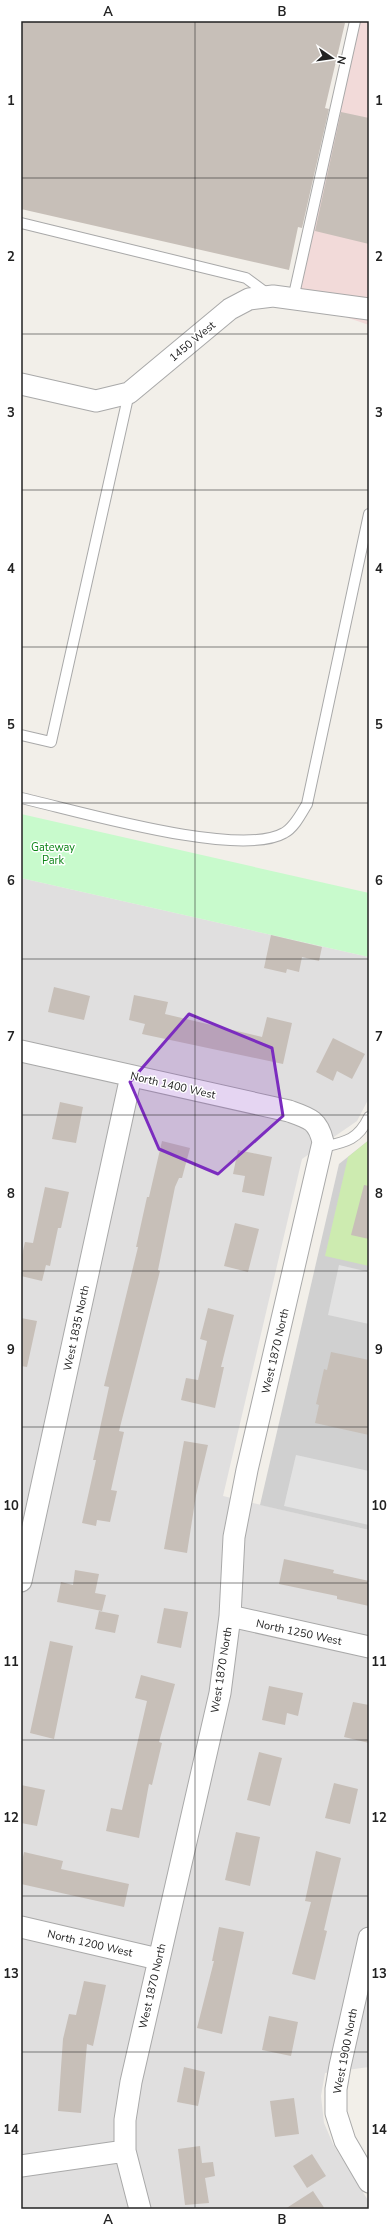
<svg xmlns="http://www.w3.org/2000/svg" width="390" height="2230" viewBox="0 0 390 2230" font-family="'Nunito Sans',sans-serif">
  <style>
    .residential { fill: #e0dfdf }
    .commercial { fill: #f2dad9 }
    .religious { fill: #d0d0d0 }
    .grass { fill: #cdebb0 }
    .park { fill: #c8facc }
    .parking { fill: #e2e2e2 }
    .building { fill: #c7bfb8 }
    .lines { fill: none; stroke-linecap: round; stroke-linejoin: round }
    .service-casing { stroke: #a9a9a9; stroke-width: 12 }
    .minor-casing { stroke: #a9a9a9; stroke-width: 23 }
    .service { stroke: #fff; stroke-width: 10 }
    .minor { stroke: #fff; stroke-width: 21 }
    .marked { fill: #7b2cbf; fill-opacity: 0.2; stroke: #7b2cbf; stroke-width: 3; stroke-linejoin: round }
    .grid { fill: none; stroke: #222; stroke-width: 1; stroke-opacity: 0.55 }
    .labels { text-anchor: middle; stroke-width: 3; stroke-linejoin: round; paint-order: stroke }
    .street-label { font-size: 11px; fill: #222; stroke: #fff }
    .park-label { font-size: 11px; fill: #0c8416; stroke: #fff }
    .neatline { fill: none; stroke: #222; stroke-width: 1.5 }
    .grid-label { font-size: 13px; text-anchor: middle; font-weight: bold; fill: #222 }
  </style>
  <rect width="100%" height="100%" fill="#f2efe9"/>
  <path class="residential" d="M21,878L369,957V1098L357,1121L302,1159L223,1496L369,1530V2067L325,2073L321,2096L324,2123L333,2144L369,2202V2209H21Z"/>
  <path class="commercial" d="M355,21H369V325L293,299Z"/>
  <path class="religious" d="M369,1140V1530L260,1505L339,1164Z"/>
  <path class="grass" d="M369,1140V1266L325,1256L348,1157Z"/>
  <path class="park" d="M21,814L369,893V957L21,878Z"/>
  <path class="parking" d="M339,1265L369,1272V1324L328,1315Z
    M296,1455L369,1471V1525L284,1506Z"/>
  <path class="building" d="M21,21H335L345,23L325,108L329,109L302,228L298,227L289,270L21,209Z
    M341,112L369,118V244L315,231Z
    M271,935L322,947L319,961L302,957L299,972L287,969L286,973L264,968Z
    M54,987L90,996L84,1020L48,1012Z
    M134,995L168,1002L165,1014L262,1037L267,1017L292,1023L283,1064L142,1034L145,1024L129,1020Z
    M333,1038L365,1054L352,1079L337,1071L333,1081L316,1072Z
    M60,1102L83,1107L76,1143L52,1139Z
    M162,1141L190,1148L182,1178H179L175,1187L158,1270L160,1271L119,1431L124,1432L111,1490L117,1491L110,1522L97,1520L96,1526L82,1523L96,1460H93L109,1387L104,1386L138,1247H136L147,1197H149Z
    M238,1150L272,1157L264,1196L242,1192L245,1176L233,1174Z
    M364,1185L369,1186V1239L351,1235Z
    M45,1187L69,1192L61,1228H58L50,1266L46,1265L42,1281L21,1276V1259L25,1242L33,1243Z
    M235,1223L259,1229L248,1272L224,1266Z
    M208,1308L234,1315L221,1367H224L215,1408L181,1400L186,1378L198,1380L207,1341L200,1339Z
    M21,1318L37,1321L27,1367L21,1366Z
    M331,1352L369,1360V1435L315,1423L319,1405L316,1404L324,1369L327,1370Z
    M184,1441L208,1445L196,1495L187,1553L164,1549Z
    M284,1559L334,1570L333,1573L369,1581V1606L337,1599V1596L279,1584Z
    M75,1570L99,1574L95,1593L106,1595L102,1611L57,1602L61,1582L73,1585Z
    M164,1608L188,1612L181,1648L157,1643Z
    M99,1611L119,1615L115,1633L95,1629Z
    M50,1641L73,1646L54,1739L30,1733Z
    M141,1675L175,1684L159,1742L162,1743L152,1785L149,1784L139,1838L106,1831L111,1808L122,1810L147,1701L135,1698Z
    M269,1686L303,1693L298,1716L287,1713L285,1725L262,1720Z
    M353,1702L369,1705V1743L344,1737Z
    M259,1752L282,1758L270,1806L247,1800Z
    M334,1783L358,1789L350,1824L325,1818Z
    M21,1785L45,1790L37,1826L21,1823Z
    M236,1832L260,1837L250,1886L225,1880Z
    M316,1851L341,1858L324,1930L327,1931L315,1980L292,1974L311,1902L305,1901Z
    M24,1852L63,1861L61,1869L129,1884L124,1907L21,1884V1867Z
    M219,1927L244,1932L222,2034L197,2028L214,1961H212Z
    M84,1981L106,1985L93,2046L87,2044L81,2113L58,2111L63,2039L69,2014L76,2015Z
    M269,2016L298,2022L291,2056L262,2050Z
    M184,2067L205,2072L198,2106L177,2102Z
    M294,2098L299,2134L275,2137L270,2101Z
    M200,2146L202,2163L213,2162L215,2176L205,2178L209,2203L185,2205L178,2149Z
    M312,2154L326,2176L307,2188L293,2166Z
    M313,2191L325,2209H285Z"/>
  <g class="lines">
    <g class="service-casing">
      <path id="service" d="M21,223L246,278L269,295
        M293,299L355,21
        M21,735L51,742L129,393
        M21,798C75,810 239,859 284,833C294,828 301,814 307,804L369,514
        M323,1147C346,1142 358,1140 369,1117"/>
    </g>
    <g class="minor-casing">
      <path id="minor" d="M21,384L96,401L129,393L230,309L249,299L273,296L369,309
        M21,1051L289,1111C309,1118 318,1120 323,1142L247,1470L234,1537L230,1616L220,1693L131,2082L125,2120V2151L140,2209
        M21,1581L131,1076
        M230,1616L369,1647
        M21,1927L158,1959
        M369,1938L340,2066L336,2089V2113L345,2141L369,2182
        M21,2166L125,2151"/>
    </g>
    <use href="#service" class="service"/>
    <use href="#minor" class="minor"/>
  </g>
  <path class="marked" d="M189,1014L272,1048L283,1116L218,1174L159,1149L130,1082Z"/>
  <path class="grid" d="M195,21V2209M21,178H369M21,334H369M21,490H369M21,647H369M21,803H369M21,959H369M21,1115H369M21,1271H369M21,1427H369M21,1583H369M21,1740H369M21,1896H369M21,2052H369"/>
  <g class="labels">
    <g class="street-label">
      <text transform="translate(192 341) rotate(-40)" y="4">1450 West</text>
      <text transform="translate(173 1085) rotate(13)" y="4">North 1400 West</text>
      <text transform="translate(76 1328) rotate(-78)" y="4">West 1835 North</text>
      <text transform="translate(275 1351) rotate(-77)" y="4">West 1870 North</text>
      <text transform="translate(299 1632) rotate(12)" y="4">North 1250 West</text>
      <text transform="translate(221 1670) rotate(-81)" y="4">West 1870 North</text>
      <text transform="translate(90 1943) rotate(13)" y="4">North 1200 West</text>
      <text transform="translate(152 1986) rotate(-77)" y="4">West 1870 North</text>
      <text transform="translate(345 2051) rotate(-79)" y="4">West 1900 North</text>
    </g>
    <g class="park-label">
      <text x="53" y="851">Gateway<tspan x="53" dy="13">Park</tspan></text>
    </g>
  </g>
  <rect width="390" height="2230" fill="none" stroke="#ffffff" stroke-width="44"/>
  <g transform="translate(332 58) rotate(103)" stroke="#ffffff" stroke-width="3" paint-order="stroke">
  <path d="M0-3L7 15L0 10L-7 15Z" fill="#222222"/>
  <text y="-6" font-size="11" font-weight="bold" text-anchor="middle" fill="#222222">N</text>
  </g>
  <rect x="22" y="22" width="346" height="2186" class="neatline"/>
  <g class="grid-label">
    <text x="108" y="16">A</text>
    <text x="282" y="16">B</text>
    <text x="11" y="105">1</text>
    <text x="379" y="105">1</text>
    <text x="11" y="261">2</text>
    <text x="379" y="261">2</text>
    <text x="11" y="417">3</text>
    <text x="379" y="417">3</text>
    <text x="11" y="573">4</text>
    <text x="379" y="573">4</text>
    <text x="11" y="729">5</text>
    <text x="379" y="729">5</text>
    <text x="11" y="885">6</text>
    <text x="379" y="885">6</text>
    <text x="11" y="1041">7</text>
    <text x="379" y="1041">7</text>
    <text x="11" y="1198">8</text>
    <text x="379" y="1198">8</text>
    <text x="11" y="1354">9</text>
    <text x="379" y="1354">9</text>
    <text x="11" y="1510">10</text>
    <text x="379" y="1510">10</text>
    <text x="11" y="1666">11</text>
    <text x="379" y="1666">11</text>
    <text x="11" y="1822">12</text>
    <text x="379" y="1822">12</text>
    <text x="11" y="1978">13</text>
    <text x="379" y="1978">13</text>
    <text x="11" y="2134">14</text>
    <text x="379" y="2134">14</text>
    <text x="108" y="2224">A</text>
    <text x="282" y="2224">B</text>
  </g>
</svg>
